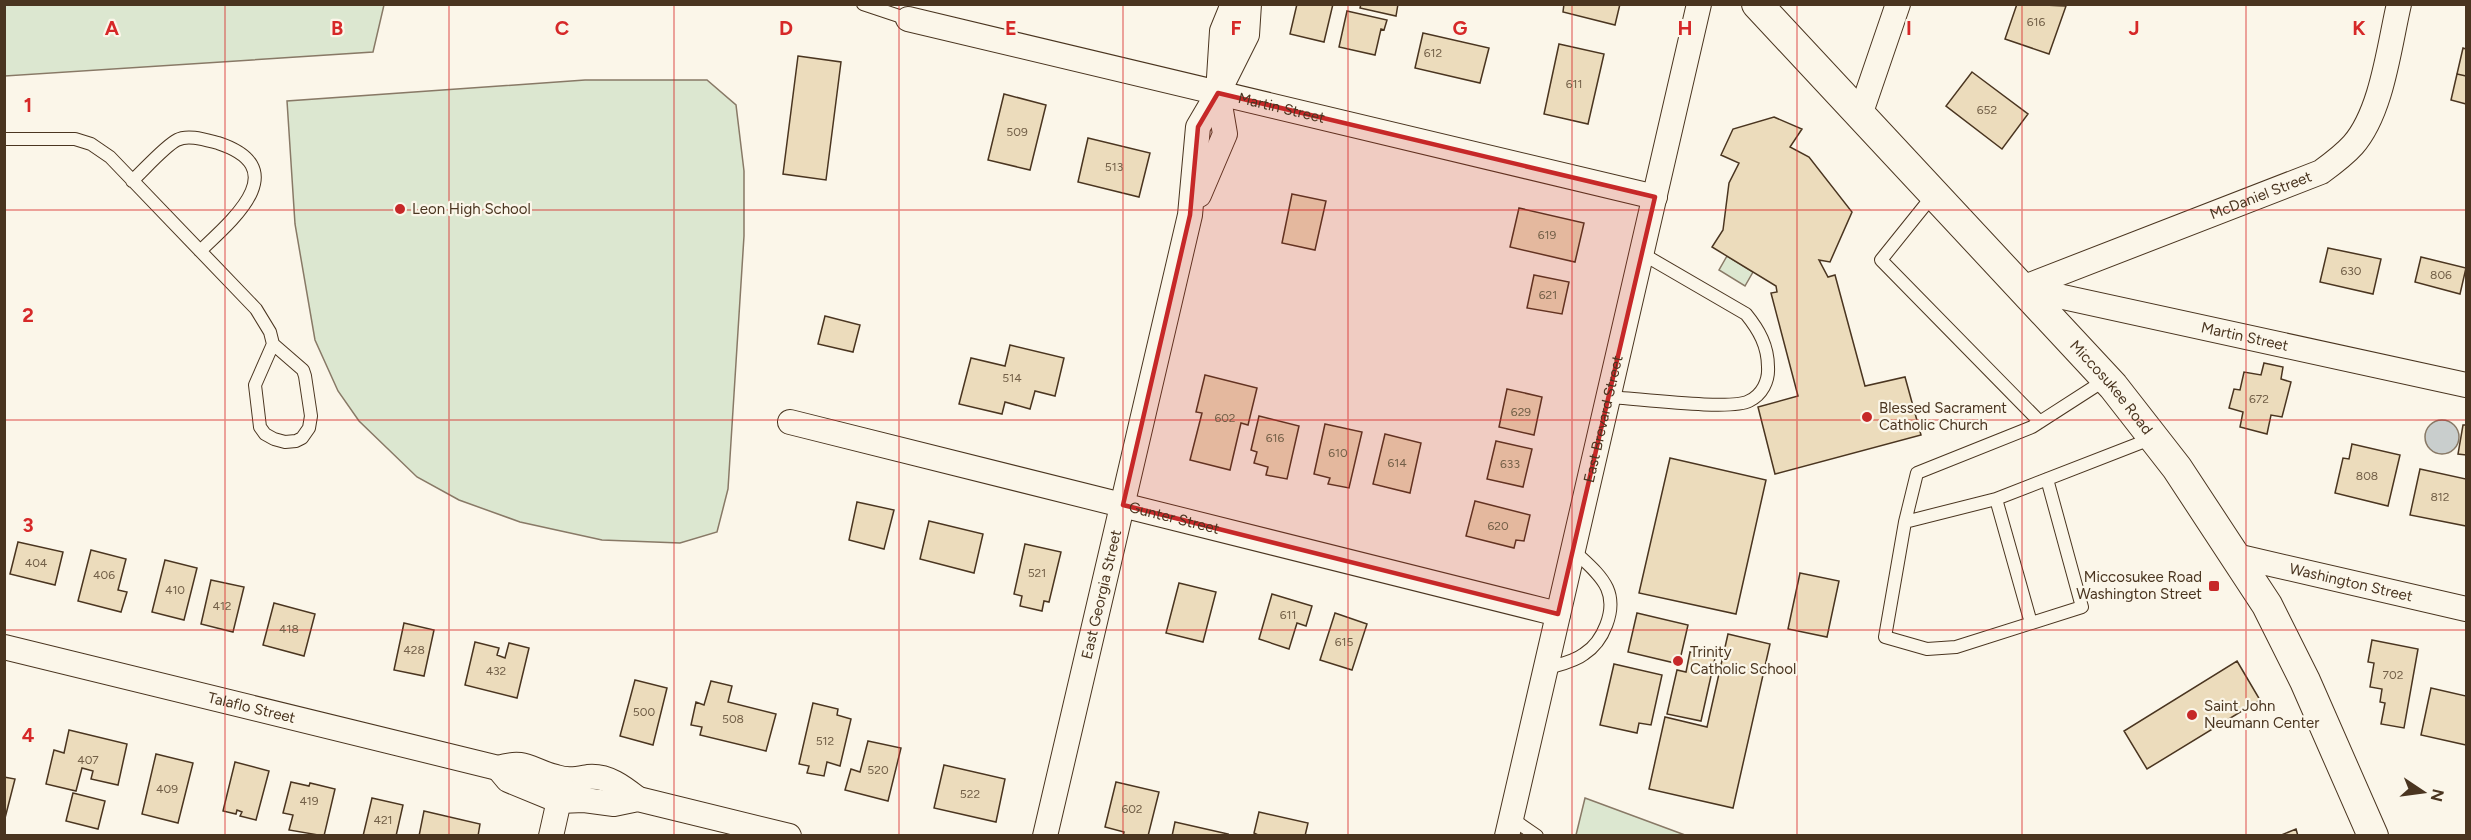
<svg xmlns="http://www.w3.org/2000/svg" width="2471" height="840" viewBox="0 0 2471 840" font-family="Figtree,sans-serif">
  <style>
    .green { fill: #dce7d0; stroke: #887966; stroke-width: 1.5 }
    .water { fill: #c9cecd; stroke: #887966; stroke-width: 1.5 }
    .building { fill: #ecdcbc; stroke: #4a3520; stroke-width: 1.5 }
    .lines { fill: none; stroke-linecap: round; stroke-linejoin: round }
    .service-casing { stroke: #4a3520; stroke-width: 14 }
    .minor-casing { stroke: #4a3520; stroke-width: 26 }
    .tertiary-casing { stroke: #4a3520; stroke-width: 32 }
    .service { stroke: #fbf6e9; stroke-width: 12 }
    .minor { stroke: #fbf6e9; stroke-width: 24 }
    .tertiary { stroke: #fbf6e9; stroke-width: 30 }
    .marked { fill: #c62828; fill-opacity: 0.2; stroke: #c62828; stroke-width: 4.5; stroke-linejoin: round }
    .grid { fill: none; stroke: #d62828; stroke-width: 1.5; stroke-opacity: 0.55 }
    .poi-dot { fill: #c62828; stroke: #fbf6e9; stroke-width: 2 }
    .labels { text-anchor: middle; stroke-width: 4.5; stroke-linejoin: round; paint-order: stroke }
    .number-label { font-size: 12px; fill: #725f47 }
    .street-label { font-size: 15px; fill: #4a3520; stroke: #fbf6e9 }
    .poi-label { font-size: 15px; fill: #4a3520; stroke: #fbf6e9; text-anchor: start }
    .grid-label { font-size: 20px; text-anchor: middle; font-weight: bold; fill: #d62828; stroke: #fbf6e9; stroke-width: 4.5; stroke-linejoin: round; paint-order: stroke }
  </style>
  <rect width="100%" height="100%" fill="#fbf6e9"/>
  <path class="green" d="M5,4H384V5L373,52L5,76Z
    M585,80H707L736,105L744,171V236L728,489L717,532L680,543L602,540L520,522L459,500L417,477L359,421L338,391L315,340L295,224L287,101Z
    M1727,256L1753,272L1745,286L1719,270Z
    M1585,798L1685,835H1576Z"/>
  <path class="water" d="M2425 437a17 17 0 1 1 34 0a17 17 0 1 1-34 0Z"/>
  <path class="building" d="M1297,4H1333L1324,42L1290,34Z
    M1361,4H1398L1396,16L1360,8Z
    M1564,4H1620L1615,25L1563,12Z
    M2017,4L2066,6L2049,54L2005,39Z
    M1347,11L1387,20L1384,30L1381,29L1375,55L1339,47Z
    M1423,33L1489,48L1480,83L1415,68Z
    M1559,44L1604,54L1588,124L1544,114Z
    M2463,48L2466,49V76L2457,74Z
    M798,56L841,62L826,180L783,174Z
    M1972,72L2028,114L2002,149L1946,106Z
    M2457,74L2466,76V104L2451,100Z
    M1004,94L1046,105L1030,170L988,160Z
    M1774,117L1802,129L1790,147L1809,157L1852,212L1830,262L1819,260L1828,277L1835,275L1865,386L1905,377L1921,435L1775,474L1758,407L1798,396L1771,293L1777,292L1776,286L1712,247L1723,230L1729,183L1739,163L1721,155L1733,129Z
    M1088,138L1150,153L1139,197L1078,182Z
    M1292,194L1326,201L1315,250L1282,243Z
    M1519,208L1584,223L1575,262L1510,247Z
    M2328,248L2381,259L2373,294L2320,282Z
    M2421,257L2466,268L2460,294L2415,282Z
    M1534,275L1569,282L1562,314L1527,308Z
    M825,316L860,325L853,352L818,344Z
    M1010,345L1064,358L1055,396L1035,391L1030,409L1005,402L1002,414L959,404L971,358L1005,366Z
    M2264,363L2283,367L2281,379L2291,382L2282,417L2271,415L2267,434L2240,427L2243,412L2229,408L2234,389L2240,390L2244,372L2261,375Z
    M1205,375L1257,388L1248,425L1241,423L1230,470L1190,460L1202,413L1196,412Z
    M1507,389L1542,397L1534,435L1499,427Z
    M1259,416L1299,426L1287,479L1266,475L1268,467L1254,463L1257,452L1251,450Z
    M1325,424L1362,432L1349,488L1328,484L1330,478L1314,474Z
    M2463,425H2466V455L2458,454Z
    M1385,434L1421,443L1410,493L1373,484Z
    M1496,441L1532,449L1523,487L1487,479Z
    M2352,444L2400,455L2388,506L2335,493L2343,458L2349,459Z
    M1670,458L1766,480L1736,614L1639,593Z
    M2420,469L2466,479V526L2410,515Z
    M1475,501L1530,515L1524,541L1516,540L1514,548L1466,536Z
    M857,502L894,510L884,549L849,540Z
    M929,521L983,534L974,573L920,559Z
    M18,542L63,552L55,585L10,574Z
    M1025,544L1061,552L1049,602L1044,601L1042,611L1020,606L1022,596L1014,594Z
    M91,550L126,559L118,590L127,592L121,612L78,601Z
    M165,560L197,568L184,620L152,612Z
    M1800,573L1839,581L1827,637L1788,629Z
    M211,580L244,587L233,632L201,624Z
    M1179,583L1216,592L1203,642L1166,633Z
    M1272,594L1312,606L1306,626L1297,623L1289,649L1259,639Z
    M274,603L315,614L304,656L263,645Z
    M1335,613L1367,624L1352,670L1320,660Z
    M1637,613L1688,625L1679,664L1628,652Z
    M404,623L434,630L424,676L394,670Z
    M1728,634L1770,644L1733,808L1649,789L1665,717L1707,727Z
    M2372,640L2418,649L2404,728L2381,724L2385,703L2380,702L2382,689L2370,687L2374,663L2368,662Z
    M475,642L499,648L497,655L505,658L509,643L529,648L517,698L465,685Z
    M1690,652L1715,658L1701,721L1667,714L1677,670L1686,672Z
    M2237,661L2260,700L2147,769L2124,731Z
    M1614,664L1662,675L1651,725L1639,723L1637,733L1600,725Z
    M635,680L667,688L653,745L620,736Z
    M711,681L732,686L728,702L776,714L766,751L700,735L702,727L691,725L696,702L704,705Z
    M2431,688L2466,696V745L2421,735Z
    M813,703L838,709L837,715L851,719L840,766L827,762L824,776L807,773L809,766L799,764Z
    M69,730L127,744L118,785L91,779L93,771L82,768L76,791L46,784L54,750L64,753Z
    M868,741L901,748L888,801L845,790L851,769L860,772Z
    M156,754L193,763L178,823L142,814Z
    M235,762L269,771L256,820L240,816L242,812L237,810L236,814L223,811Z
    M944,765L1005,779L996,822L934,808Z
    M4,777L15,779L4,822Z
    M291,782L309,786L310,783L335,789L324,836L289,830L293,815L283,813Z
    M1116,782L1159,792L1148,836H1123L1124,832L1105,827Z
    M73,793L105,801L98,829L66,821Z
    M372,798L403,805L396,836H363Z
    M424,811L480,824L478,836H419Z
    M1259,812L1308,823L1305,836H1260L1254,833Z
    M1175,822L1228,834L1227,836H1172Z
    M2296,829L2298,836H2279Z"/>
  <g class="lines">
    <g class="service-casing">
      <path id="service" d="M863,4L908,19
        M4,139H75L91,144L110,157L256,309L270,332L273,344L303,370L305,376L311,416L309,428L302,438L296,441L285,442L274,439L265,434L260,427L255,385L273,344
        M132,181C143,171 165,146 177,140C188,134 206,140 218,143C294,168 234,219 200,251
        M1934,194L1881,260L2040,422
        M1608,397C1634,398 1731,411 1749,401C1762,395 1769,381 1768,367C1768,346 1759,330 1746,314L1641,253
        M2047,479L2082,607L1956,647L1927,649L1885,637L1905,522L1917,473L2032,427L2105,380
        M1996,499L2031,623
        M1905,522L1996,499L2153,438
        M1545,669C1557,665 1574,662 1584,654C1603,642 1617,610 1607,588C1600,573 1584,561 1573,550
        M1511,818L1537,836"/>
    </g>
    <g class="minor-casing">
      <g id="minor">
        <path id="s1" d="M908,19L1655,197"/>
        <path d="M1860,115L1898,4"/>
        <path d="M1199,195L1225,134L1218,93L1222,31L1233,4"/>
        <path id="s2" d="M2022,288L2321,172C2332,164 2344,155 2353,145C2382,112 2389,47 2399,4"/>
        <path id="s3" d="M2022,288L2466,385"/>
        <path id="s4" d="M790,422L1558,614"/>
        <path id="s5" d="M2236,556L2466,609"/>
        <path id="s6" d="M4,647L498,768C527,759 530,771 556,777C568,781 576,779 588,777C608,775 624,788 638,799"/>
        <path d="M498,768L508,780L559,801L584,800L614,804L638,799L789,836"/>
        <path d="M551,836L562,787"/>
        <path id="s7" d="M1045,836L1190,215L1198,127L1218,93L1247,35L1249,4"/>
        <path id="s8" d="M1507,836L1699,4"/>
      </g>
    </g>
    <g class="tertiary-casing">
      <g id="tertiary">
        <path id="s9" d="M1757,4L2113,386L2177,468L2267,605L2305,681L2373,836"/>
      </g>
    </g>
    <use href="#service" class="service"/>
    <use href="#minor" class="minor"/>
    <use href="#tertiary" class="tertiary"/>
  </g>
  <path class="marked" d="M1218,93L1655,197L1558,614L1123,505L1190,215L1198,127Z"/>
  <path class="grid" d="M225,4V836M449,4V836M674,4V836M899,4V836M1123,4V836M1348,4V836M1572,4V836M1797,4V836M2022,4V836M2246,4V836M4,210H2466M4,420H2466M4,630H2466"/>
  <g class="poi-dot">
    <circle cx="400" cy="209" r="6"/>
    <circle cx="1867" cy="417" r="6"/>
    <rect x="2208" y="580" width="12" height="12" rx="3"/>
    <circle cx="1678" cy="661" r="6"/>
    <circle cx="2192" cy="715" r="6"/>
  </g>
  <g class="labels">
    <g class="number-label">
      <text x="2036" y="26">616</text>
      <text x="1433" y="57">612</text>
      <text x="1574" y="88">611</text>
      <text x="1987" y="114">652</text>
      <text x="1017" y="136">509</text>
      <text x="1114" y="171">513</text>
      <text x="1547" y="239">619</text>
      <text x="2351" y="275">630</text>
      <text x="2441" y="279">806</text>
      <text x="1548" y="299">621</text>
      <text x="1012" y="382">514</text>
      <text x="2259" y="403">672</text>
      <text x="1521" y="416">629</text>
      <text x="1225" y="422">602</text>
      <text x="1275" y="442">616</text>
      <text x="1338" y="457">610</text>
      <text x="1397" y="467">614</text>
      <text x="1510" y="468">633</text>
      <text x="2367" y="480">808</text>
      <text x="2440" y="501">812</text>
      <text x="1498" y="530">620</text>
      <text x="36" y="567">404</text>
      <text x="1037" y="577">521</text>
      <text x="104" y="579">406</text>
      <text x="175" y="594">410</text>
      <text x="222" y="610">412</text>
      <text x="1288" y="619">611</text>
      <text x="289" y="633">418</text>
      <text x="1344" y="646">615</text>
      <text x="414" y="654">428</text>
      <text x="496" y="675">432</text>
      <text x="2393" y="679">702</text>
      <text x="644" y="716">500</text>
      <text x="733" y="723">508</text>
      <text x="825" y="745">512</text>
      <text x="88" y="764">407</text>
      <text x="878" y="774">520</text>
      <text x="167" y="793">409</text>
      <text x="970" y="798">522</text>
      <text x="309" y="805">419</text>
      <text x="1132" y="813">602</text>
      <text x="383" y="824">421</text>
    </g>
    <g class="street-label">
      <text dy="5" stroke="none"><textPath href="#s1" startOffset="384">Martin Street</textPath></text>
      <text dy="5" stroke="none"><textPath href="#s2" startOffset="256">McDaniel Street</textPath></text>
      <text dy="5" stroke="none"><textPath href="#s3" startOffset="228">Martin Street</textPath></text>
      <text dy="5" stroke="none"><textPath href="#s9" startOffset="522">Miccosukee Road</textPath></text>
      <text dy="5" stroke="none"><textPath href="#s8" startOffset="428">East Brevard Street</textPath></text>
      <text dy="5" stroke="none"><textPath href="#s4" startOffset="396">Gunter Street</textPath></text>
      <text dy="5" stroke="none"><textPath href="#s5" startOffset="118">Washington Street</textPath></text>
      <text dy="5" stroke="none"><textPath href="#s7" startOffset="248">East Georgia Street</textPath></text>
      <text dy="5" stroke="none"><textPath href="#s6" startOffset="255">Talaflo Street</textPath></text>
    </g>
    <g class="poi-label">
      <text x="412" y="214">Leon High School</text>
      <text x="1879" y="413">Blessed Sacrament<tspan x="1879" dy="17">Catholic Church</tspan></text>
      <text x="2202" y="582" text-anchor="end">Miccosukee Road<tspan x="2202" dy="17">Washington Street</tspan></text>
      <text x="1690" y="657">Trinity<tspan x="1690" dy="17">Catholic School</tspan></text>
      <text x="2204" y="711">Saint John<tspan x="2204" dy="17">Neumann Center</tspan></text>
    </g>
  </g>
  <g class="grid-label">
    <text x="112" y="35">A</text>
    <text x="337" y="35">B</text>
    <text x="562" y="35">C</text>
    <text x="786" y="35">D</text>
    <text x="1011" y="35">E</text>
    <text x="1236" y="35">F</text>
    <text x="1460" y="35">G</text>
    <text x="1685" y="35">H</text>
    <text x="1909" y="35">I</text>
    <text x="2134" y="35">J</text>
    <text x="2359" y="35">K</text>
    <text x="28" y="112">1</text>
    <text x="28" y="322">2</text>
    <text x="28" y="532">3</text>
    <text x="28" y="742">4</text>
  </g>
  <rect width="2471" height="840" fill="none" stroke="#4a3520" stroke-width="12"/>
  <g transform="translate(2423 792) rotate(103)" stroke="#fbf6e9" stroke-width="4.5" paint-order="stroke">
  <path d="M0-4.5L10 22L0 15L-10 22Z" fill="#4a3520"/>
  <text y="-9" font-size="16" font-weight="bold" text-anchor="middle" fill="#4a3520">N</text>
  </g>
</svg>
